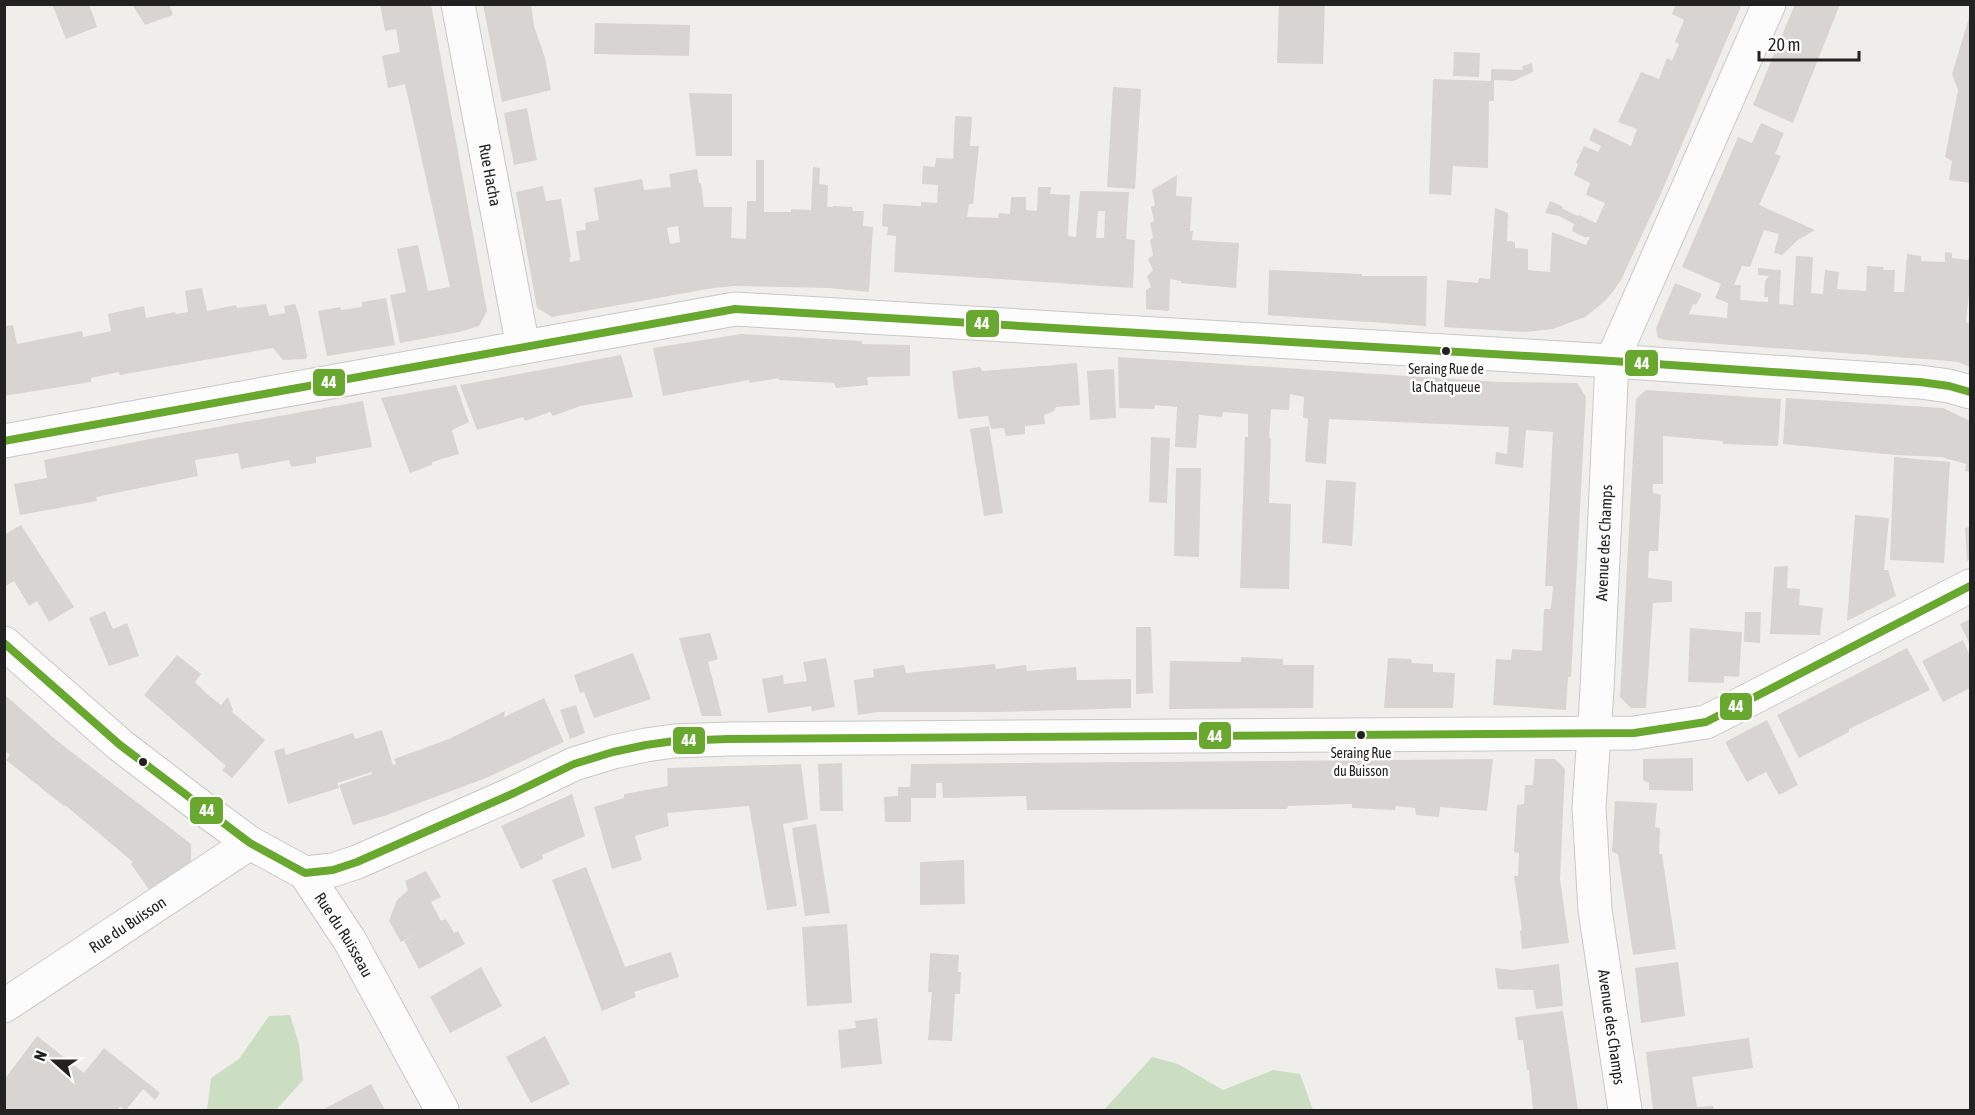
<svg xmlns="http://www.w3.org/2000/svg" width="1975" height="1115" viewBox="0 0 1975 1115" font-family="'Asap Condensed',sans-serif">
  <style>
    .forest { fill: #cbdec1 }
    .building { fill: #d7d4d2; fill-rule: evenodd }
    .lines { fill: none; stroke-linecap: round; stroke-linejoin: round }
    .minor-casing { stroke: #c9c8c7; stroke-width: 35 }
    .minor { stroke: #fdfcfc; stroke-width: 33 }
    .bus-1-casing { stroke: #fff; stroke-width: 12 }
    .bus-1 { stroke: #69a82f; stroke-width: 8 }
    .bus-dot { fill: #222; stroke: #fff; stroke-width: 2 }
    .labels { text-anchor: middle; stroke-width: 5; stroke-linejoin: round; paint-order: stroke }
    .bus-label { font-size: 14px; fill: #222; stroke: #fff }
    .street-label { font-size: 16px; fill: #222; stroke: #fff }
    .line-badge { stroke: #fff; stroke-width: 2 }
    .badge-label { font-size: 16px; text-anchor: middle; font-weight: bold; fill: #fff }
  </style>
  <rect width="100%" height="100%" fill="#f0eeeb"/>
  <path class="forest" d="M290,1015L299,1044L303,1080L276,1110H207L211,1078L239,1059L269,1016Z
    M1152,1057L1178,1064L1223,1090L1273,1070L1300,1074L1313,1110H1104Z"/>
  <path class="building" d="M52,4H89L97,27L66,39Z
    M132,4H169L173,15L145,25Z
    M380,4H431L487,311L479,326L459,332L400,343L390,295L406,292L397,249L418,245L428,291L450,287L405,84L388,88L382,56L400,52L396,29L385,31Z
    M483,4H531L534,26L545,58L551,90L502,102Z
    M1279,4H1325L1323,64L1277,63Z
    M1676,4H1742L1659,198L1621,280L1614,290L1605,301L1585,317L1553,329L1525,332L1444,327L1447,280L1478,283L1479,278L1490,279L1495,208L1508,213L1507,241L1515,242V248L1528,249V270L1550,272L1552,232L1586,245L1590,237H1584L1572,231L1574,224L1559,216L1545,213L1550,201L1562,206L1563,209L1578,216L1579,215L1596,223L1605,203L1586,195L1590,183L1574,175L1578,164L1576,163L1584,146L1598,152L1601,146L1589,140L1594,128L1631,146L1637,129L1618,122L1641,72L1659,79L1667,58L1672,61L1679,44L1675,42L1684,20L1672,14Z
    M1795,4H1840L1793,123L1753,105Z
    M1970,15V183L1949,180L1952,161L1945,157L1958,90L1952,74Z
    M595,23L690,25L689,56L594,54Z
    M1454,52L1480,53L1479,77L1453,76Z
    M1532,63L1533,72L1513,81L1494,80V101H1489L1488,168L1453,166L1451,195L1429,194L1433,79L1491,81V69L1523,70L1522,66Z
    M1113,87L1141,89L1135,189L1107,187Z
    M689,93L732,94V156H696Z
    M527,108L537,160L514,165L504,113Z
    M955,116L972,117L970,146H979L973,204H969L967,217L998,218L999,213L1010,214L1011,197H1026V210L1037,211L1038,187H1051L1050,194L1070,195L1068,236L1076,237L1080,191L1129,192L1126,239L1135,240L1133,288L894,272L896,236L887,235L888,227L882,226L883,204L921,206V202L937,203L938,185L922,184L923,166L935,167L936,158L953,159ZM1098,211H1105L1104,238H1096Z
    M1761,123L1784,133L1775,154L1781,156L1759,205L1815,230L1798,240L1782,255L1774,253L1779,234L1764,230L1750,267L1742,266L1734,285H1741L1740,300L1768,302V297H1764L1765,281L1769,276L1758,275V268L1781,270L1779,304L1793,305L1796,256L1813,257L1811,293L1823,294L1825,270L1839,272L1837,289L1866,291L1867,266L1884,267L1883,270H1895L1894,292H1904L1907,254L1921,256V261L1945,262V252L1952,253V258L1968,260L1970,254V284L1966,322L1970,324V367L1958,362L1938,360L1664,340L1658,338L1656,328L1675,283L1702,294L1696,305L1693,304L1689,314L1727,318L1728,303L1715,298L1721,284L1682,267L1738,137L1752,143Z
    M756,160H764V212H791V209L811,210L813,167L820,168L819,184L828,185L827,207H833V206L852,207L853,211H864L863,226L873,227L869,292L829,288L735,286L713,288L552,317L537,308L516,192L543,186L546,201L561,199L571,257L569,258L570,262L580,260L576,231L586,230L585,223L599,220L594,188L642,179L644,190L671,187L669,174L697,169L699,183H701L704,207H732L731,238L746,239L747,201H756ZM678,226L680,242L670,244L667,228Z
    M1177,175L1176,196L1192,197L1190,231H1193L1192,240L1239,243L1236,288L1181,283V281L1170,279L1169,311L1146,309V290L1151,287L1147,276L1153,270L1148,259L1153,255L1150,240L1153,238L1150,223L1154,221L1151,207L1155,205L1152,190Z
    M1269,270L1362,274V276H1427L1426,326L1268,315Z
    M202,288L207,311L236,305L237,308L266,304L269,316L285,313L284,306L295,304L299,315L307,356L306,359L283,360L273,348L120,375L119,372L91,378V382L4,396V326L13,325L17,344L82,331L83,337L111,331L108,314L144,306L146,318L175,312L176,314L188,312L185,291Z
    M386,298L395,345L327,356L318,311L340,307L341,310L362,307V302Z
    M741,334L862,341V344L910,345V376L867,377L868,385L836,388L834,383L779,380V378L750,383L749,380L663,396L653,348Z
    M621,355L633,397L580,406L553,416L550,412L525,421L523,417L477,430L460,385Z
    M1118,357L1499,382L1577,383L1586,397L1571,677H1568L1566,710L1493,705L1496,659L1511,660L1512,649L1542,651L1544,609H1551L1553,586H1545L1553,432L1526,430L1523,468L1495,464L1496,452L1507,454L1509,427L1329,419L1326,464L1305,462L1308,419L1303,417L1304,397L1290,394L1289,410L1271,409L1269,438H1271L1269,503L1291,504L1289,589L1240,588L1245,437H1248V414L1223,412L1222,417L1199,415L1196,448L1175,447L1177,407L1155,405L1154,409L1119,408Z
    M1077,363L1080,405L1056,407L1054,411L1044,415L1045,424L1025,426V434L1006,436L1004,428L991,429L988,416L958,419L952,371L980,367L982,371Z
    M1114,369L1116,418L1090,420L1087,371Z
    M456,385L469,422L452,430L459,454L432,462V465L410,473L381,398Z
    M1646,390L1781,399L1778,446L1723,444L1722,441L1663,436V484H1653V493L1661,495L1658,551H1649L1648,578L1672,581V602L1653,603L1646,708H1631L1620,697L1636,399Z
    M1786,398L1943,408L1970,421V472L1965,471L1966,464L1941,457L1896,455L1783,444Z
    M363,401L372,447L316,457V463L291,467L289,460L241,469L238,453L195,460L198,476L96,497L97,501L20,515L14,484L47,478L44,460L150,439Z
    M989,426L1003,513L984,516L970,429Z
    M1151,437L1170,438L1167,503L1149,502Z
    M1894,457L1950,462L1944,563L1890,560Z
    M1176,468H1201L1199,557L1174,556Z
    M1326,480L1356,482L1352,546L1322,543Z
    M1855,515L1889,518L1884,570H1888L1896,596L1847,621Z
    M21,525L74,607L49,622L37,601L29,606L14,581L4,587V535Z
    M1970,527V559L1967,561L1965,528Z
    M1788,566L1787,588L1800,589L1799,605L1823,608L1820,635L1770,634L1774,567Z
    M105,611L113,629L127,623L139,656L109,666L89,618Z
    M1745,612H1761L1760,643L1744,642Z
    M1970,619V645L1960,624Z
    M1136,627H1151L1153,693L1136,694Z
    M1690,628L1742,632L1739,677L1724,676V683L1688,682Z
    M710,633L718,659L708,662L722,716H702L679,638Z
    M1963,640L1970,656V688L1943,702L1922,661Z
    M1907,648L1930,690L1849,729V732L1799,758L1777,715Z
    M633,653L651,699L594,718L584,692L580,693L574,675Z
    M177,655L201,674L195,682L208,695L221,705L228,697L233,710L232,712L265,740L232,778L222,770L226,766L144,695Z
    M1241,657L1283,659V665H1314L1313,708L1169,709L1170,661L1241,662Z
    M826,658L835,707L812,711L811,706L768,713L762,679L783,675L784,684L807,681L803,662Z
    M1388,658L1411,659L1412,663L1433,664V672L1455,673L1453,708H1384Z
    M995,664L996,669L1026,665L1027,671L1076,667L1077,680L1131,679V708L1000,712H878L858,715L854,680L874,677L873,669L904,665L906,673Z
    M4,694L56,740L191,844V863L150,891L131,864L133,862L65,805L64,806L6,760L10,755L4,750Z
    M544,698L564,742L486,778L387,815L353,825L339,785L372,774V772L337,783L339,788L288,804L274,751L284,748L286,755L353,733L355,739L382,730L393,765L396,764L394,759L449,739L505,711L504,717Z
    M576,705L585,733L570,739L560,710Z
    M1767,720L1798,785L1779,795L1766,772L1747,782L1725,742Z
    M1693,758V791L1649,790V783L1643,780V759Z
    M1493,759L1487,811L1440,807L1439,817L1416,815L1415,808L1396,806L1395,810L1352,808V804L1288,806L1287,809H1266L1027,810L1026,796L943,798L942,783H936V798H911V822H885L884,797L898,796V787H910L911,764Z
    M1535,759H1555L1565,769L1560,879L1569,943L1522,949L1520,931L1522,930L1514,876H1518L1519,853L1514,852L1517,805L1524,804L1525,785H1533Z
    M842,763L843,811H820L818,764Z
    M801,764L808,819L783,824L797,906L767,910L749,806L667,813L669,826L635,836L642,860L612,869L594,807L624,798V794L668,786L667,768Z
    M572,794L585,836L542,855L543,859L521,869L501,826Z
    M1615,801L1657,803L1655,827L1660,828L1659,854H1662L1676,949L1633,955L1618,854L1612,852Z
    M816,824L830,913L805,916L792,828Z
    M964,860L965,904L920,905V862Z
    M586,867L625,967L671,952L679,977L634,992L636,997L602,1011L552,880Z
    M426,871L441,897L431,902L441,921L446,919L454,933L458,931L465,944L419,969L404,941L419,932L401,942L389,921L397,900L408,890L405,881Z
    M847,924L852,1003L807,1006L802,927Z
    M930,953L959,955L958,972H961L960,994H955L952,1041L928,1040L932,992H928Z
    M1678,962L1685,1016L1641,1023L1635,968Z
    M1559,964L1563,1006L1536,1009L1533,990L1498,989L1495,968L1513,970Z
    M481,967L502,1006L450,1033L430,997Z
    M1563,1011L1578,1110H1533L1529,1070H1527L1523,1040H1518L1515,1017Z
    M877,1018L882,1064L841,1068L838,1030L856,1028L855,1021Z
    M37,1036L84,1073L104,1048L160,1093L155,1100L143,1089L126,1110L120,1107L117,1110H4V1080Z
    M545,1036L570,1084L531,1103L506,1057Z
    M1749,1038L1753,1068L1692,1077L1697,1107L1713,1106L1714,1110H1653L1646,1052Z
    M371,1084L385,1110H322Z"/>
  <g class="lines">
    <g class="minor-casing">
      <g id="minor">
        <path id="s1" d="M458,4L523,347"/>
        <path d="M4,441L735,309L1612,361L1920,382L1949,386L1970,392"/>
        <path id="s2" d="M4,643L120,745L205,810L250,843L305,873L350,941L442,1110"/>
        <path d="M305,873L333,870L357,862L514,793L574,764L613,752L646,745L674,741L728,739L1634,733L1706,722L1970,586"/>
        <path id="s3" d="M4,1006L250,843"/>
        <path id="s4" d="M1625,1110L1595,910L1589,808L1597,689L1612,361L1769,4"/>
      </g>
    </g>
    <use href="#minor" class="minor"/>
    <g class="bus-1-casing">
      <path id="bus-1" d="M4,441L735,309L1612,361L1920,382L1949,386L1970,392
        M4,643L120,745L250,843L305,873L333,870L357,862L514,793L574,764L613,752L646,745L674,741L728,739L1634,733L1706,722L1970,586"/>
    </g>
    <use href="#bus-1" class="bus-1"/>
  </g>
  <g class="bus-dot">
    <circle cx="1446" cy="351" r="5"/>
    <circle cx="1361" cy="735" r="5"/>
    <circle cx="143" cy="762" r="5"/>
  </g>
  <g class="labels">
    <g class="bus-label">
      <text x="1446" y="374">Seraing Rue de<tspan x="1446" dy="18">la Chatqueue</tspan></text>
      <text x="1361" y="758">Seraing Rue<tspan x="1361" dy="18">du Buisson</tspan></text>
    </g>
    <g class="street-label">
      <text dy="6" stroke="none"><textPath href="#s1" startOffset="174">Rue Hacha</textPath></text>
      <text dy="6" stroke="none"><textPath href="#s4" startOffset="570">Avenue des Champs</textPath></text>
      <text dy="6" stroke="none"><textPath href="#s3" startOffset="148">Rue du Buisson</textPath></text>
      <text dy="6" stroke="none"><textPath href="#s2" startOffset="453">Rue du Ruisseau</textPath></text>
      <text transform="translate(1612 1027) rotate(82)" y="6">Avenue des Champs</text>
    </g>
  </g>
  <g class="line-badge">
    <rect x="965" y="309" width="35" height="29" rx="6" fill="#69a82f"/>
    <rect x="1624" y="349" width="35" height="28" rx="6" fill="#69a82f"/>
    <rect x="312" y="368" width="34" height="29" rx="6" fill="#69a82f"/>
    <rect x="1719" y="692" width="34" height="29" rx="6" fill="#69a82f"/>
    <rect x="1198" y="721" width="34" height="29" rx="6" fill="#69a82f"/>
    <rect x="672" y="726" width="34" height="29" rx="6" fill="#69a82f"/>
    <rect x="189" y="796" width="35" height="29" rx="6" fill="#69a82f"/>
  </g>
  <g class="badge-label">
    <text x="982" y="329">44</text>
    <text x="1642" y="369">44</text>
    <text x="329" y="388">44</text>
    <text x="1736" y="712">44</text>
    <text x="1215" y="742">44</text>
    <text x="689" y="746">44</text>
    <text x="207" y="816">44</text>
  </g>
  <rect width="1975" height="1115" fill="none" stroke="#222222" stroke-width="12"/>
  <g transform="translate(54 1061) rotate(291)" stroke="#ffffff" stroke-width="4.5" paint-order="stroke">
  <path d="M0-4.5L10 22L0 15L-10 22Z" fill="#222222"/>
  <text y="-9" font-size="16" font-weight="bold" text-anchor="middle" fill="#222222">N</text>
  </g>
  <path d="M1759 51v9h100v-9" fill="none" stroke="#222222" stroke-width="3"/>
  <text x="1768" y="51" font-size="18" fill="#222222" stroke="#ffffff" stroke-width="4.5" paint-order="stroke">20 m</text>
</svg>
